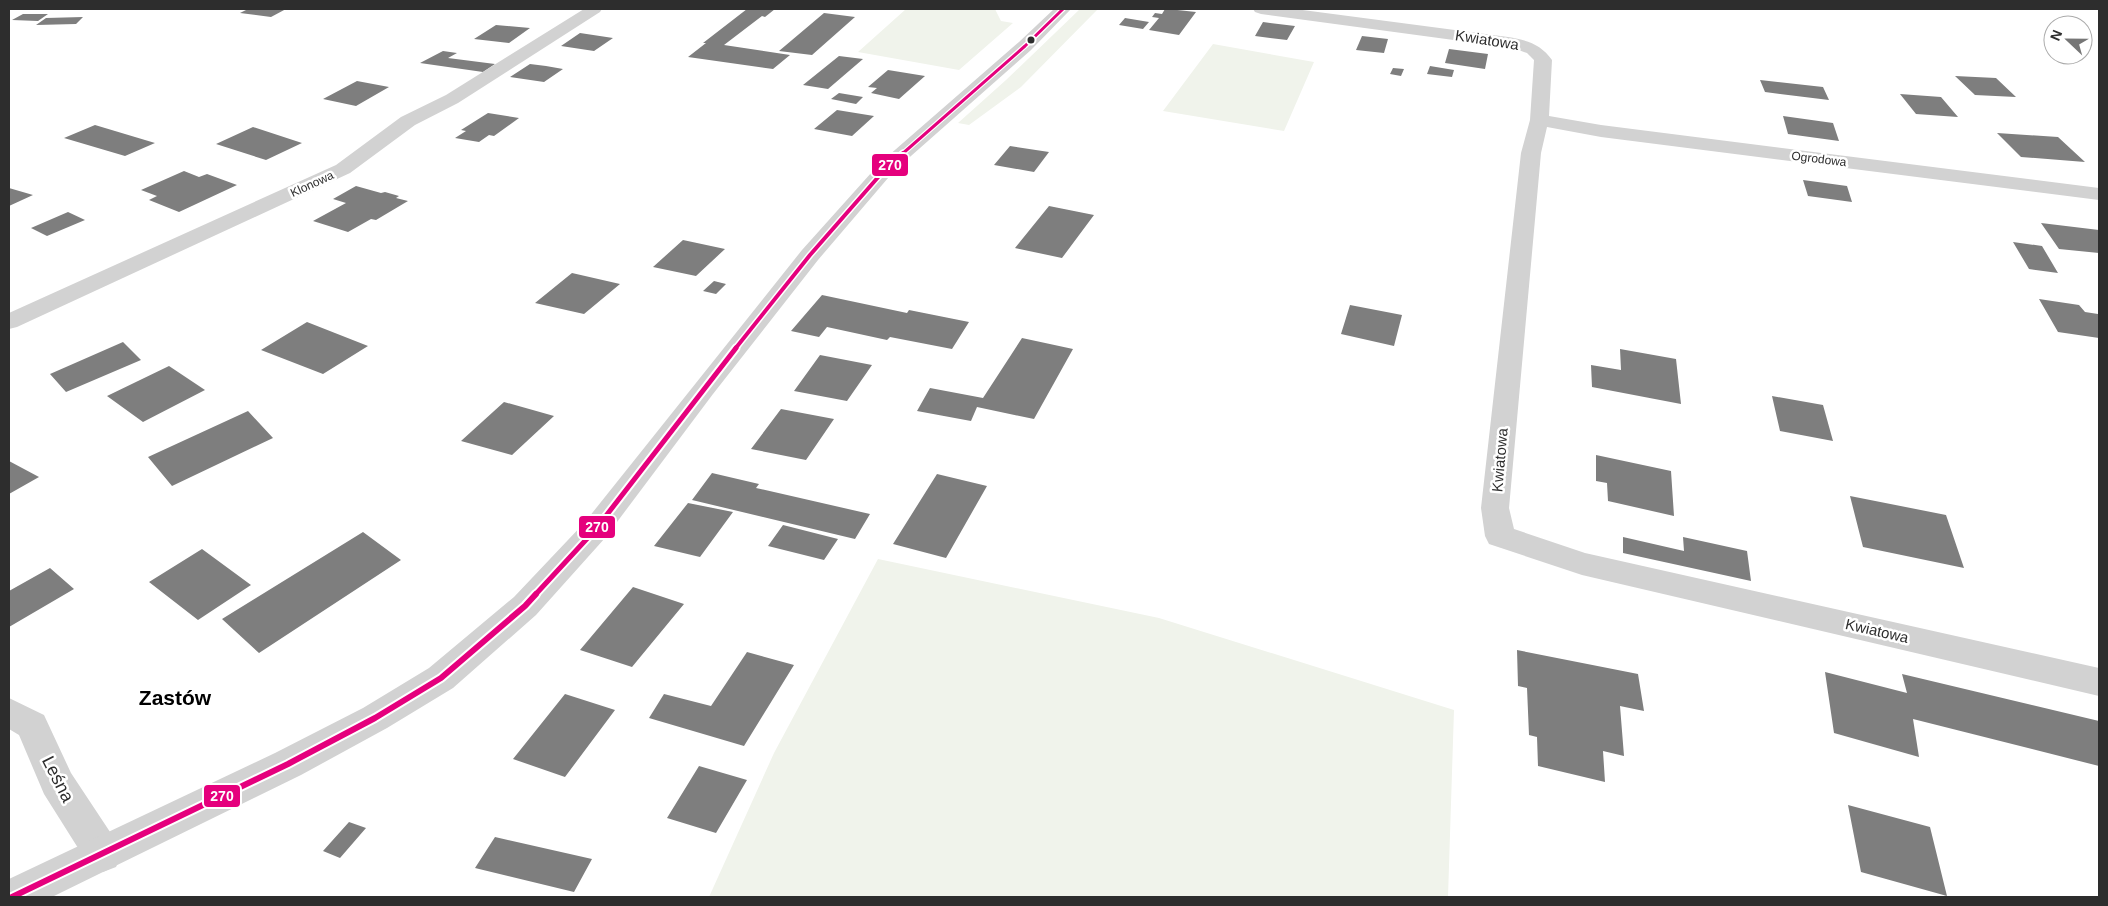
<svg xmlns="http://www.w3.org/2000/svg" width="2108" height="906" viewBox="0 0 2108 906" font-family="Arial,sans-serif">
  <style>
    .green { fill: #f0f3eb }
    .building { fill: #7e7e7e }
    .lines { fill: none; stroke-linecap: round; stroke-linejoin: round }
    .minor { fill: #d2d2d2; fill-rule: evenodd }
    .tertiary { fill: #d2d2d2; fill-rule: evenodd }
    .bus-1-far3-casing { stroke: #fff; stroke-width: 5.5 }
    .bus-1-far2-casing { stroke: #fff; stroke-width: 7 }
    .bus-1-far1-casing { stroke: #fff; stroke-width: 9 }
    .bus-1-casing { stroke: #fff; stroke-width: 10 }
    .bus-1-far3 { stroke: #e5007d; stroke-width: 3 }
    .bus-1-far2 { stroke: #e5007d; stroke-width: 4 }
    .bus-1-far1 { stroke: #e5007d; stroke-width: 5 }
    .bus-1 { stroke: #e5007d; stroke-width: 6 }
    .bus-dot { fill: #2d2d2d; stroke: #fff; stroke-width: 2 }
    .labels { text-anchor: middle; stroke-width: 5; stroke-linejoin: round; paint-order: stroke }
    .far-street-label { font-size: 12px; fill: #2d2d2d; stroke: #fff }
    .street-label { font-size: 15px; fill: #2d2d2d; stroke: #fff }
    .near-street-label { font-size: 18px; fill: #2d2d2d; stroke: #fff }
    .near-quarter-label { font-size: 21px; font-weight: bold; fill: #000; stroke: #fff }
    .line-badge { stroke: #fff; stroke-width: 2 }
    .badge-label { font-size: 14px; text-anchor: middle; font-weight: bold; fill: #fff }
  </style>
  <rect width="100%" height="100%" fill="#fff"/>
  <path class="green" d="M906,9H995L1001,21L1013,23L959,70L858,52Z
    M1080,9H1098L1021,87L969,125L958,123L1006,80Z
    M1213,44L1314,62L1284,131L1163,111Z
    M878,559L1159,618L1454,710L1448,897H709L774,753Z"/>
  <path class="building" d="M248,9H286L271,17L240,13Z
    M747,9H775L765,17L762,16L724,45L790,55L773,69L688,57L706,43H703Z
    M1165,9H1168L1196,12L1179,35L1149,30L1159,18L1152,17L1155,13L1162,14Z
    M824,13L855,17L812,55L779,51Z
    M23,14H48L38,21L12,20Z
    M83,17L76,24L36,25L46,18Z
    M1125,18L1149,22L1143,29L1119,25Z
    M1263,22L1295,26L1287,40L1255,36Z
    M496,25L530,28L509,43L474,39Z
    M580,33L613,38L594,51L561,46Z
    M1362,36L1388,39L1384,53L1356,50Z
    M1449,49L1488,54L1485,69L1445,63Z
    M443,51L457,53L448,58L495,64L483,72L420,63Z
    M839,56L863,59L828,89L803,85Z
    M530,64L546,66L563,69L544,82L510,77Z
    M1430,66L1454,70L1452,77L1427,74Z
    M1393,68L1404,69L1401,76L1390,74Z
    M888,70L925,76L899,99L871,93L877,88L868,87Z
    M1955,76L1996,78L2016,97L1975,95Z
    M1760,80L1823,87L1829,100L1765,92Z
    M357,81L389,87L356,106L323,99Z
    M839,93L863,97L856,104L831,99Z
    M1900,94L1941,97L1958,117L1916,114Z
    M837,110L874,116L852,136L814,129Z
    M488,113L519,118L494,136L489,135L479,142L455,138L466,131L461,130Z
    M1783,116L1833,123L1839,141L1788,134Z
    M95,125L155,143L125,156L64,138Z
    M253,127L302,143L266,160L216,144Z
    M1997,133L2058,137L2085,162L2021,157Z
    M1010,146L1049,152L1034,172L994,165Z
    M184,171L199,177L207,174L237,185L179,212L149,200L157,196L141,190Z
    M1803,180L1847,186L1852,202L1808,196Z
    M356,186L381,193L385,192L399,196L396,198L408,201L376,220L371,219L348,232L313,221L346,203L333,199Z
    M9,188L33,195L9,206Z
    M1049,206L1094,215L1062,258L1015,248Z
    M68,212L85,220L47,236L31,228Z
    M2041,223L2099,230V253L2059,249Z
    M683,240L725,249L696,276L653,267Z
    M2013,242L2042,246L2058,273L2029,269Z
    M572,273L620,284L584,314L535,303Z
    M714,281L726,284L716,294L703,291Z
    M822,295L907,313L909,310L969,322L952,349L890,337L887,340L827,327L819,337L791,331Z
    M2039,299L2079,305L2085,312L2098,314L2099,338L2058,332Z
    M1350,305L1402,315L1394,346L1341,334Z
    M307,322L368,346L323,374L261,350Z
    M1022,338L1073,349L1034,419L977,407L971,421L917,411L930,388L983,398Z
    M123,342L141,360L66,392L50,374Z
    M1620,349L1676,359L1681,404L1592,387L1591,365L1621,370Z
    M820,355L872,365L847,401L794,391Z
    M169,366L205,390L143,422L107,396Z
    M1772,396L1823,405L1833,441L1780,431Z
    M504,402L554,416L512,455L461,441Z
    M781,409L834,419L806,460L751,449Z
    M248,411L273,438L172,486L148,457Z
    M1596,455L1671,471L1674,516L1608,501L1607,483L1596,481Z
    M9,461L39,477L9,494Z
    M712,473L759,484L756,488L870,514L855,539L692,500Z
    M937,474L987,486L946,558L893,544Z
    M1850,496L1946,515L1964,568L1863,547Z
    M688,503L733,512L700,557L654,546Z
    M783,525L838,539L824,560L768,546Z
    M363,532L401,560L259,653L222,619Z
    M1623,537L1684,551L1683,537L1747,551L1751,581L1623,553Z
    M202,549L251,585L198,620L149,582Z
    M50,568L74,589L9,627V591Z
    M633,587L684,604L632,667L580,650Z
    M1517,650L1638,674L1644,711L1620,706L1624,756L1603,751L1605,782L1538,766L1537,737L1529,735L1527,688L1518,686Z
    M747,652L794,665L744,746L649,718L664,694L711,706Z
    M1825,672L1907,693L1902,674L2099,721V766L1913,719L1919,757L1834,733Z
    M565,694L615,710L565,777L513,759Z
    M699,766L747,780L716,833L667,818Z
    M1848,805L1930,827L1947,896L1861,872Z
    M349,822L366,828L340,858L323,851Z
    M495,837L592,859L574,892L475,868Z"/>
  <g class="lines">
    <path class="minor" d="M584,9H602L600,12L458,103L415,125L350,173L17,327L9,329V313L336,165L401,117L446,95Z
      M1253,9H1295L1508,37C1526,40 1541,44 1552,60L1549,116L1601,125L2099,188V200L1601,137L1547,127L1541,153L1509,508L1514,529L1585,553L2099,668V696L1582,575L1489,544L1485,536L1481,508L1521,153L1530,120L1534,60L1527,53L1513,48L1261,14L1255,12Z
      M9,698L44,715L71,773L116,841L122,854L116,867L103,872L90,867L44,794L19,735L9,729Z"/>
    <path class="tertiary" d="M1054,9H1071L1031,50L894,171L818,260L713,394L605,538L536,615L453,688L387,728L301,775L52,897H9V879L275,753L363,708L429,668L514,597L585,522L802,250L880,163L1019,42Z"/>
    <g class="bus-1-far3-casing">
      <path id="bus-1-far3" d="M901,155L1025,46L1063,9"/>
    </g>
    <g class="bus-1-far2-casing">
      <path id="bus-1-far2" d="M735,349L810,255L887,167L903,153"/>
    </g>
    <g class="bus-1-far1-casing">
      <path id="bus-1-far1" d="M535,595L595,530L736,348"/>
    </g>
    <g class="bus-1-casing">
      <path id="bus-1" d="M12,897L288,764L375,718L441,678L525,606L536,594"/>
    </g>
    <use href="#bus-1-far3" class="bus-1-far3"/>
    <use href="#bus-1-far2" class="bus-1-far2"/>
    <use href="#bus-1-far1" class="bus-1-far1"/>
    <use href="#bus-1" class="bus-1"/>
  </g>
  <circle class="bus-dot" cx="1031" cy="40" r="4.5"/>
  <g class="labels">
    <g class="far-street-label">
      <text transform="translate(1819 159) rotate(7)" y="4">Ogrodowa</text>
      <text transform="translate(312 184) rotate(-25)" y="4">Klonowa</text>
    </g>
    <g class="street-label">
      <text transform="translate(1487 40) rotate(9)" y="5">Kwiatowa</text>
      <text transform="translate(1500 460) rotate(-85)" y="5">Kwiatowa</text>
      <text transform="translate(1877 631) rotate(13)" y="5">Kwiatowa</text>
    </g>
    <g class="near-street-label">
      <text transform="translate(58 779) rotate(63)" y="6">Leśna</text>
    </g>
    <g class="near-quarter-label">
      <text x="175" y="705">Zastów</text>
    </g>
  </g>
  <g class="line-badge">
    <rect x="871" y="153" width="38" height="24" rx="5" fill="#e5007d"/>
    <rect x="578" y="515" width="38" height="24" rx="5" fill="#e5007d"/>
    <rect x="203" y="784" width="38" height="24" rx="5" fill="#e5007d"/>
  </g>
  <g class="badge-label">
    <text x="890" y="170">270</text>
    <text x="597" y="532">270</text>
    <text x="222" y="801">270</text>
  </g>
  <rect width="2108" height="906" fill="none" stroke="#2d2d2d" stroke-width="20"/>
  <g transform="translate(2068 40) rotate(292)"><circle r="24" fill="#ffffff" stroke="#ababab"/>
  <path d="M0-4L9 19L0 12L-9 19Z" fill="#767676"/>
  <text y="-8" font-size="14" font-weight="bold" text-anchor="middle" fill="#2d2d2d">N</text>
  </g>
</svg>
